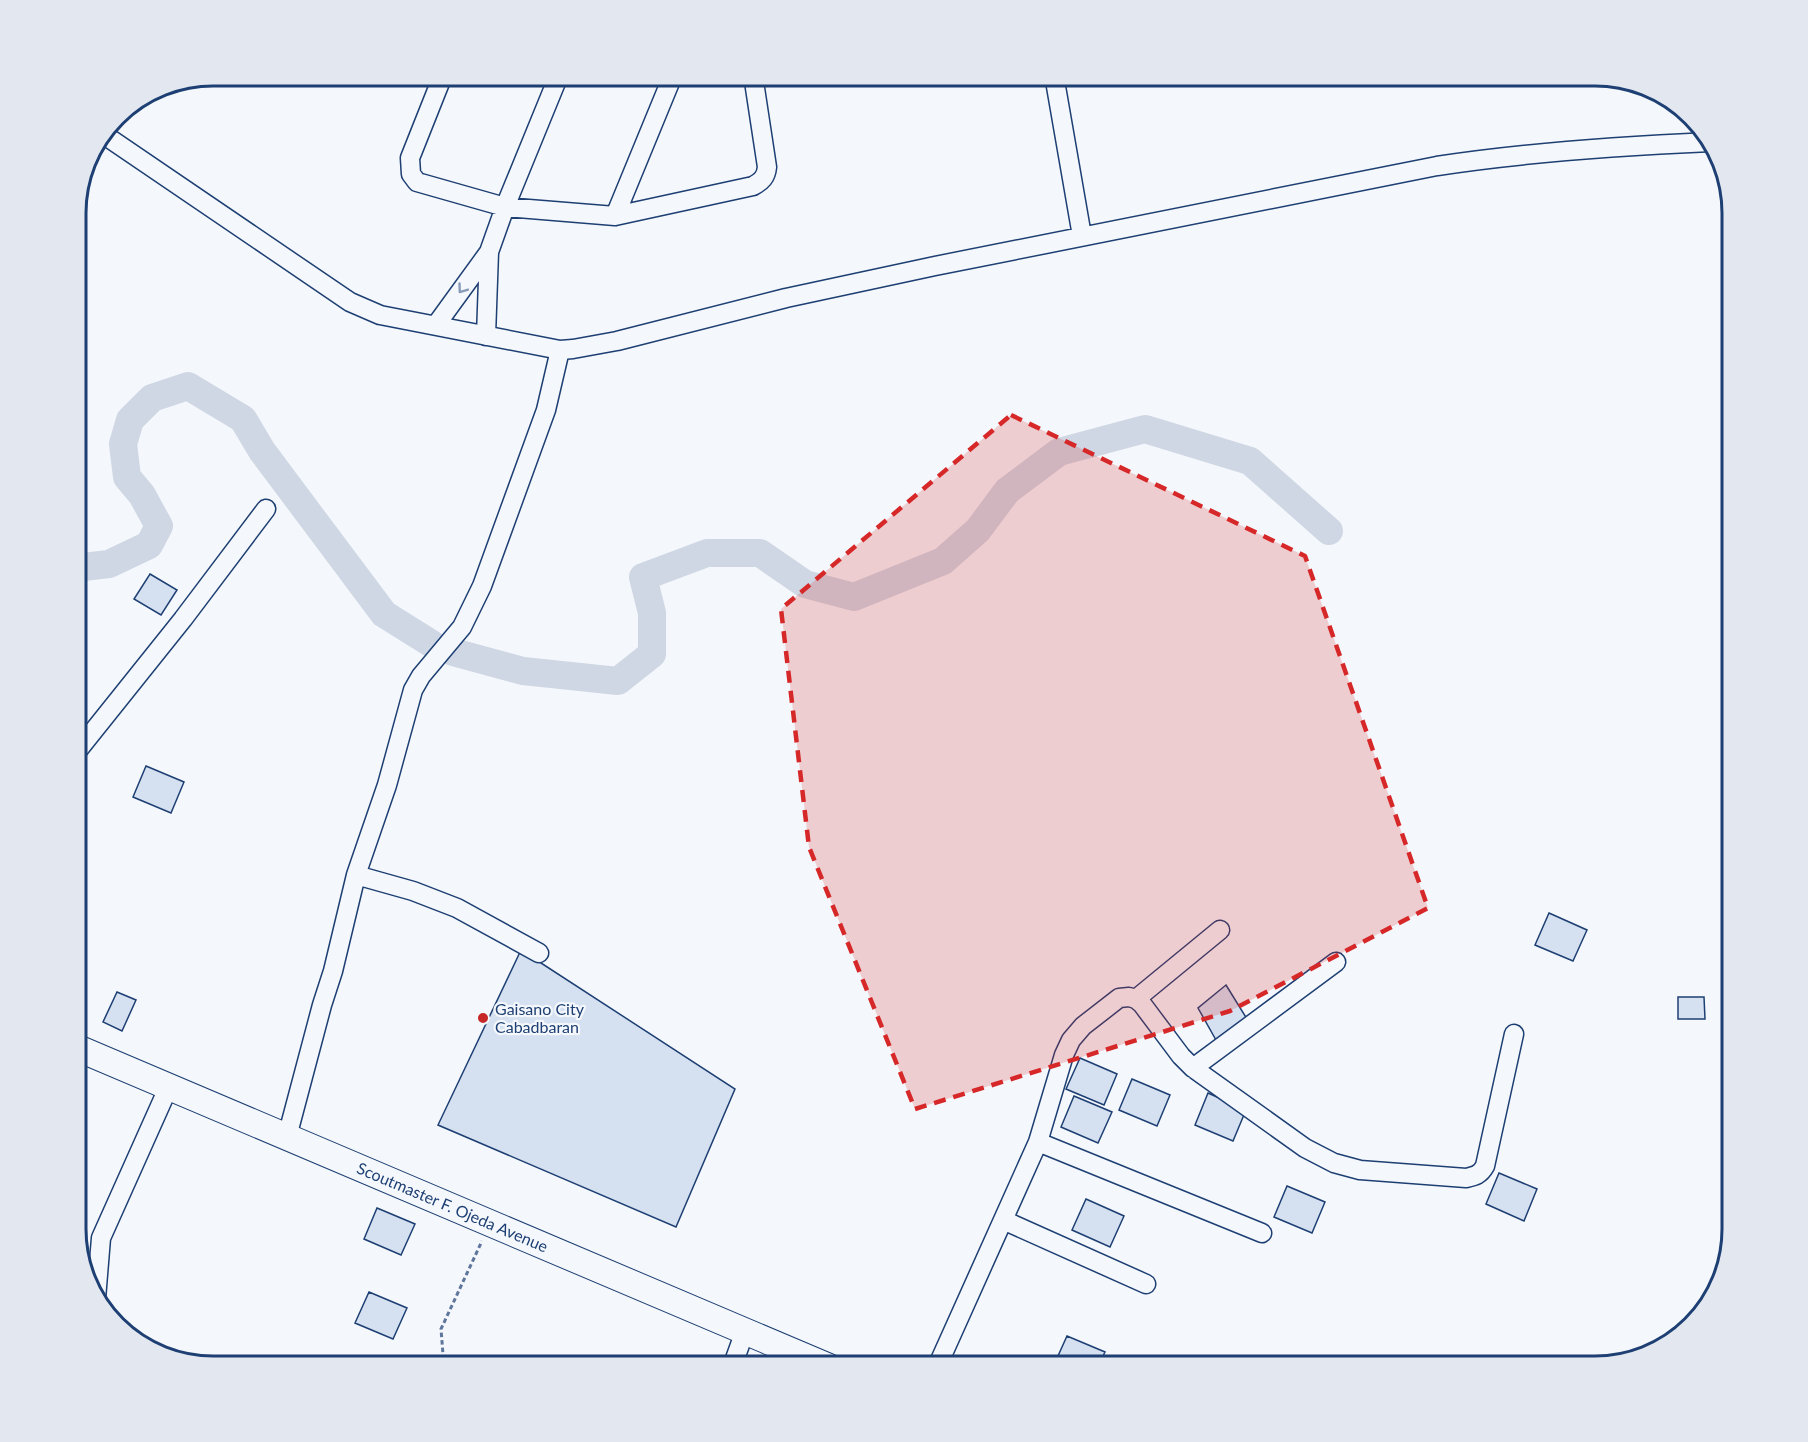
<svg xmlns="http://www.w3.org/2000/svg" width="1808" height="1442" viewBox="0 0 1808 1442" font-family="Lato,sans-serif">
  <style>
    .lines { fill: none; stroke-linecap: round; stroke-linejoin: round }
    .river { stroke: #cfd7e4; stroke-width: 28 }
    .building { fill: #d5e0f0; stroke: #1d3f73; stroke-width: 1.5 }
    .minor-casing { stroke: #1d3f73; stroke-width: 21 }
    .highway-casing { stroke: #1d3f73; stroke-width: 28 }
    .path { stroke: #5e769c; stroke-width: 3; stroke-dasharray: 4.5 3; stroke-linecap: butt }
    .minor { stroke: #f4f7fb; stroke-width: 18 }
    .highway { stroke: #f4f7fb; stroke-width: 26 }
    .oneway { stroke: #889bb7 }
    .marked { fill: #d62828; fill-opacity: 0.2; stroke: #d62828; stroke-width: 4.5; stroke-dasharray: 12 8; stroke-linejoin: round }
    .poi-dot { fill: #c62828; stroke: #f4f7fb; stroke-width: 2 }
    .labels { text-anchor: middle; stroke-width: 4.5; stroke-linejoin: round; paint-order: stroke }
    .poi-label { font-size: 16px; fill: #1d3f73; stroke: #f4f7fb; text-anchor: start }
    .street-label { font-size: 16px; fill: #1d3f73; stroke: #f4f7fb }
    .rim { fill: none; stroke: #1d3f73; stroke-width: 3 }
  </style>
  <rect width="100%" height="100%" fill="#f4f7fb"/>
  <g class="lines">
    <path class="river" d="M75,568L109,564L149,545L159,526L142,495L127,477L123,444L130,420L152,398L188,386L243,419L262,451L384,614L432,644
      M453,652L523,671L618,681L652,654V613L643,577L707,553H760L805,584L854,597L943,561L978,530L1007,491L1059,452L1145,429L1250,461L1329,531"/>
  </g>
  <path class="building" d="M150,574L177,590L161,615L134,599Z
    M146,766L184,782L171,813L133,797Z
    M1549,913L1587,930L1573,961L1535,945Z
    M521,950L735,1089L676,1227L438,1125Z
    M1226,985L1247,1019L1216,1040L1198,1008Z
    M117,992L136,1000L122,1031L103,1022Z
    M1678,997H1704L1705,1019H1678Z
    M1080,1058L1117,1074L1104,1105L1066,1089Z
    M1132,1079L1170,1095L1157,1126L1119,1110Z
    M1208,1093L1246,1110L1233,1141L1195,1125Z
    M1074,1096L1112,1112L1098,1143L1061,1127Z
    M1499,1173L1537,1189L1524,1221L1486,1204Z
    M1287,1186L1325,1202L1312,1233L1274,1217Z
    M1086,1199L1124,1216L1110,1247L1072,1230Z
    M377,1208L415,1224L401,1255L364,1239Z
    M369,1292L407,1308L393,1339L355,1323Z
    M1067,1336L1105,1352L1098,1367H1053Z"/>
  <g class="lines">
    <g class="minor-casing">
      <path id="minor" d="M443,75L410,158L411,174L417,182L505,207L615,216L753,186C762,181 766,177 767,167L753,75
        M1054,75L1082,236
        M103,134L350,302L380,315L560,350L573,349L617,341L786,298L935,266L1437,166C1528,152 1620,146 1711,142
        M615,216L673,75
        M436,325L489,252L505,207L559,75
        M486,336L489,252
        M75,754L183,619L266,509
        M356,875L413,891L457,908L539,953
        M1136,999L1220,930
        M1193,1068L1336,962
        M287,1137L322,1005L333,971L356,875L387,785L413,690L421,676L462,627L482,586L546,410L560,350
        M1038,1142L1262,1233
        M1003,1220L1146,1284
        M96,1299L101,1238L169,1086
        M732,1367L745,1331
        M937,1367L1038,1142L1064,1055L1071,1040L1083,1026L1119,998L1129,997L1136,999L1142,1004L1181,1056L1193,1068L1305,1148L1334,1163L1360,1170L1466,1178C1475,1176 1480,1175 1485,1166L1514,1034"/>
    </g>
    <g class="highway-casing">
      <g id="highway">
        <path id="s1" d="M75,1047L829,1367"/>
      </g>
    </g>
    <path class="path" d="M444,1367L441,1329L482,1241"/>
    <use href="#minor" class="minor"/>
    <use href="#highway" class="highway"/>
  </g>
  <defs><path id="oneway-chevron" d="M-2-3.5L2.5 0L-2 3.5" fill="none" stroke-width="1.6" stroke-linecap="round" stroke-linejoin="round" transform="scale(1.5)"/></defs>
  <use class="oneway" href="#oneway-chevron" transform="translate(462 289) rotate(126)"/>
  <path class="marked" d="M1011,415L1305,556L1428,908L1230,1011L915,1109L809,847L781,609Z"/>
  <circle class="poi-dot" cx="483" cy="1018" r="6"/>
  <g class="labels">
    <g class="poi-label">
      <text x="495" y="1015">Gaisano City<tspan x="495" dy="18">Cabadbaran</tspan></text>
    </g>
    <g class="street-label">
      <text dy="6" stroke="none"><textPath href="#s1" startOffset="410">Scoutmaster F. Ojeda Avenue</textPath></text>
    </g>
  </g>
  <path d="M0 0H1808V1442H0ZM213 86H1595A127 127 0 0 1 1722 213V1229A127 127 0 0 1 1595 1356H213A127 127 0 0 1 86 1229V213A127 127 0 0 1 213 86Z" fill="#e3e8f0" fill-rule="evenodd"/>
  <path class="rim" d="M213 86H1595A127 127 0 0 1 1722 213V1229A127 127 0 0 1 1595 1356H213A127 127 0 0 1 86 1229V213A127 127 0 0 1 213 86Z"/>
</svg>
